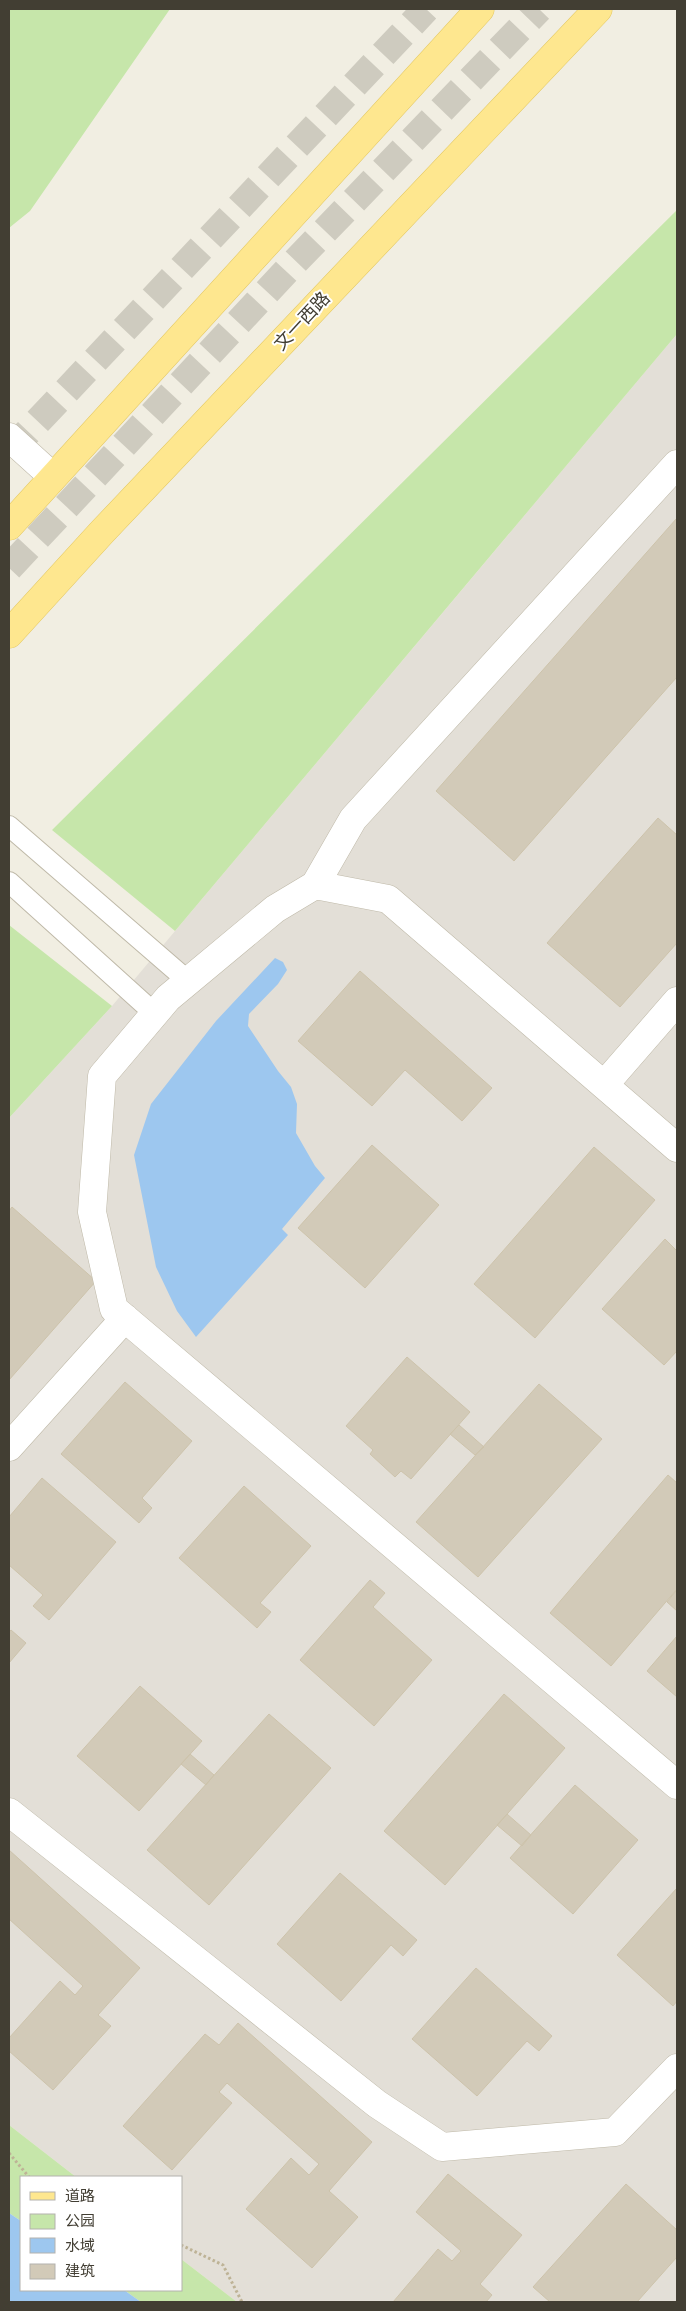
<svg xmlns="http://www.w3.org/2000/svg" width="686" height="2311" viewBox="0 0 686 2311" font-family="'Work Sans','Noto Sans SC',sans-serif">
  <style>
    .industrial { fill: #e3dfd7 }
    .green { fill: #c6e6aa }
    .water { fill: #9dc7ef }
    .building { fill: #d2cab8; stroke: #cdc3ab }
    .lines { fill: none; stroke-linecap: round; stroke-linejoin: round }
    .trunk-tunnel { stroke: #cecbbf; stroke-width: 28; stroke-dasharray: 28 14; stroke-linecap: butt }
    .service-casing { stroke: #bfb9a8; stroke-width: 22 }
    .minor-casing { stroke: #bfb9a8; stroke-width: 29 }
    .tertiary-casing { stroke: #bfb9a8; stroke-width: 29 }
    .primary-casing { stroke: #e2c65f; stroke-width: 29 }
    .path { stroke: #beb396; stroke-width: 3; stroke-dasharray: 2.5 2.5; stroke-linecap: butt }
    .service { stroke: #fff; stroke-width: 20 }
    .minor { stroke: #fff; stroke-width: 28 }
    .tertiary { stroke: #fff; stroke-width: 28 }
    .primary { stroke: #fee78f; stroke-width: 28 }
    .labels { text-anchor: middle; stroke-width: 4; stroke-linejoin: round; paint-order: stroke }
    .street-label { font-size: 18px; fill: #423e33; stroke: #fff }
  </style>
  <rect width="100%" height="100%" fill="#f1eee2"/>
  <path class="industrial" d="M677,334V2302H237L181,2259V2177H76L9,2125V1118L112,1006Z"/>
  <path class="green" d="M9,9H170L30,211L9,228Z
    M677,210V334L175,931L52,830Z
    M9,925L112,1006L9,1118Z
    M9,2125L76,2177H21V2221L9,2213Z
    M181,2259L237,2302H141L124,2290H181Z"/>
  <path class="water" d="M275,958L283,962L287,970L278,984L249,1014L248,1026L278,1071L291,1087L297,1104L296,1133L315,1166L325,1178L282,1229L288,1235L196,1337L177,1311L156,1267L134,1155L151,1104L216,1021Z
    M9,2213L21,2221V2290H124L141,2302H9Z"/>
  <path class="building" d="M677,518V677L514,861L436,791Z
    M658,818L677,835V943L620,1007L547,943Z
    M360,971L492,1088L462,1121L405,1070L372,1106L298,1041Z
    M372,1145L439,1205L365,1288L298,1228Z
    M594,1147L655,1200L535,1338L474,1284Z
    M12,1207L96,1281L9,1380V1211Z
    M665,1239L677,1251V1351L664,1365L602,1309Z
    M407,1357L470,1412L411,1479L401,1471L395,1477L370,1454L373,1450L346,1426Z
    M125,1382L192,1441L142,1498L152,1508L139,1523L61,1454Z
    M539,1384L602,1439L478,1577L416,1522Z
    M459,1425L484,1447L475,1455L450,1434Z
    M668,1475L677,1483V1589L611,1666L550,1613Z
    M42,1478L116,1542L49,1620L33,1606L43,1595L9,1565V1517Z
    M244,1486L311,1546L260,1603L271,1612L257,1628L179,1558Z
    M370,1580L385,1593L373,1607L432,1660L374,1726L300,1660Z
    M676,1591L677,1593V1611L667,1602Z
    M11,1630L26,1643L9,1663V1632Z
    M677,1636V1697L647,1671Z
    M140,1686L202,1741L139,1811L77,1756Z
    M504,1694L565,1748L445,1885L384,1831Z
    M269,1714L331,1768L209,1905L147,1850Z
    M190,1754L214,1775L206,1785L181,1764Z
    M575,1785L638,1840L573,1914L510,1858Z
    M507,1814L531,1835L522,1846L497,1825Z
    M9,1850L140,1968L98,2015L111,2026L53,2090L9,2051V2038L60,1981L75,1995L83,1986L9,1919Z
    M340,1873L417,1940L403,1956L391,1945L341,2001L277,1944Z
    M677,1888V2001L673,2006L617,1955Z
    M476,1968L552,2036L539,2051L527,2041L477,2096L412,2039Z
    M238,2023L372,2142L329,2191L358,2217L312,2268L246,2209L291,2158L309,2175L319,2164L227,2083L219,2092L232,2103L172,2170L123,2126L205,2034L219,2045Z
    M448,2174L522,2235L480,2284L492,2295L486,2302H393L438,2249L452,2261L461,2251L416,2212Z
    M626,2184L677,2230V2257L637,2302H550L533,2287Z"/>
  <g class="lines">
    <path class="trunk-tunnel" d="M9,452L426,9
      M9,568L292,265L539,9"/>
    <g class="service-casing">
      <path id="service" d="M9,826L188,981
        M9,882L154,1013"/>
    </g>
    <g class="minor-casing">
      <path id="minor" d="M315,885L353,819L677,464
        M604,1085L677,1001
        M677,1148L388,899L315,885L275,909L168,998L102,1076L92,1212L114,1309L677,1785
        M9,1447L125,1318
        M9,1812L377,2104L442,2147L615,2132L677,2068"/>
    </g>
    <g class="tertiary-casing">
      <path id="tertiary" d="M9,437L52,476"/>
    </g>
    <g class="primary-casing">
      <path id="primary" d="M9,526L480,9
        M9,634L102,532L598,9"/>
    </g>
    <path class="path" d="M9,2153L29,2177
      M181,2245L223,2265L242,2302"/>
    <use href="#service" class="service"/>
    <use href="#minor" class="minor"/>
    <use href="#tertiary" class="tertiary"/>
    <use href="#primary" class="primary"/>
  </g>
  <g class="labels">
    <g class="street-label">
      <text transform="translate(302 321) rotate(-47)" y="6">文一西路</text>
    </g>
  </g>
  <rect width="686" height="2311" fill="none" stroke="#423e33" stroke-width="20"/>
  <rect x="20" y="2176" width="162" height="115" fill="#ffffff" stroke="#b3b2ad"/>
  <rect x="30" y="2192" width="25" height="8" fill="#fee78f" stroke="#b3b2ad"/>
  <text x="65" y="2201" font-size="15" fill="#423e33">道路</text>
  <rect x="30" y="2214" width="25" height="15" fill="#c6e6aa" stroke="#b3b2ad"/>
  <text x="65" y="2226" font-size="15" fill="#423e33">公园</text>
  <rect x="30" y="2238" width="25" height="15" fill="#9dc7ef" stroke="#b3b2ad"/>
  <text x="65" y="2251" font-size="15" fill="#423e33">水域</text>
  <rect x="30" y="2264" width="25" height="15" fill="#d2cab8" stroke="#b3b2ad"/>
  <text x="65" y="2276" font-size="15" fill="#423e33">建筑</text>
</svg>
